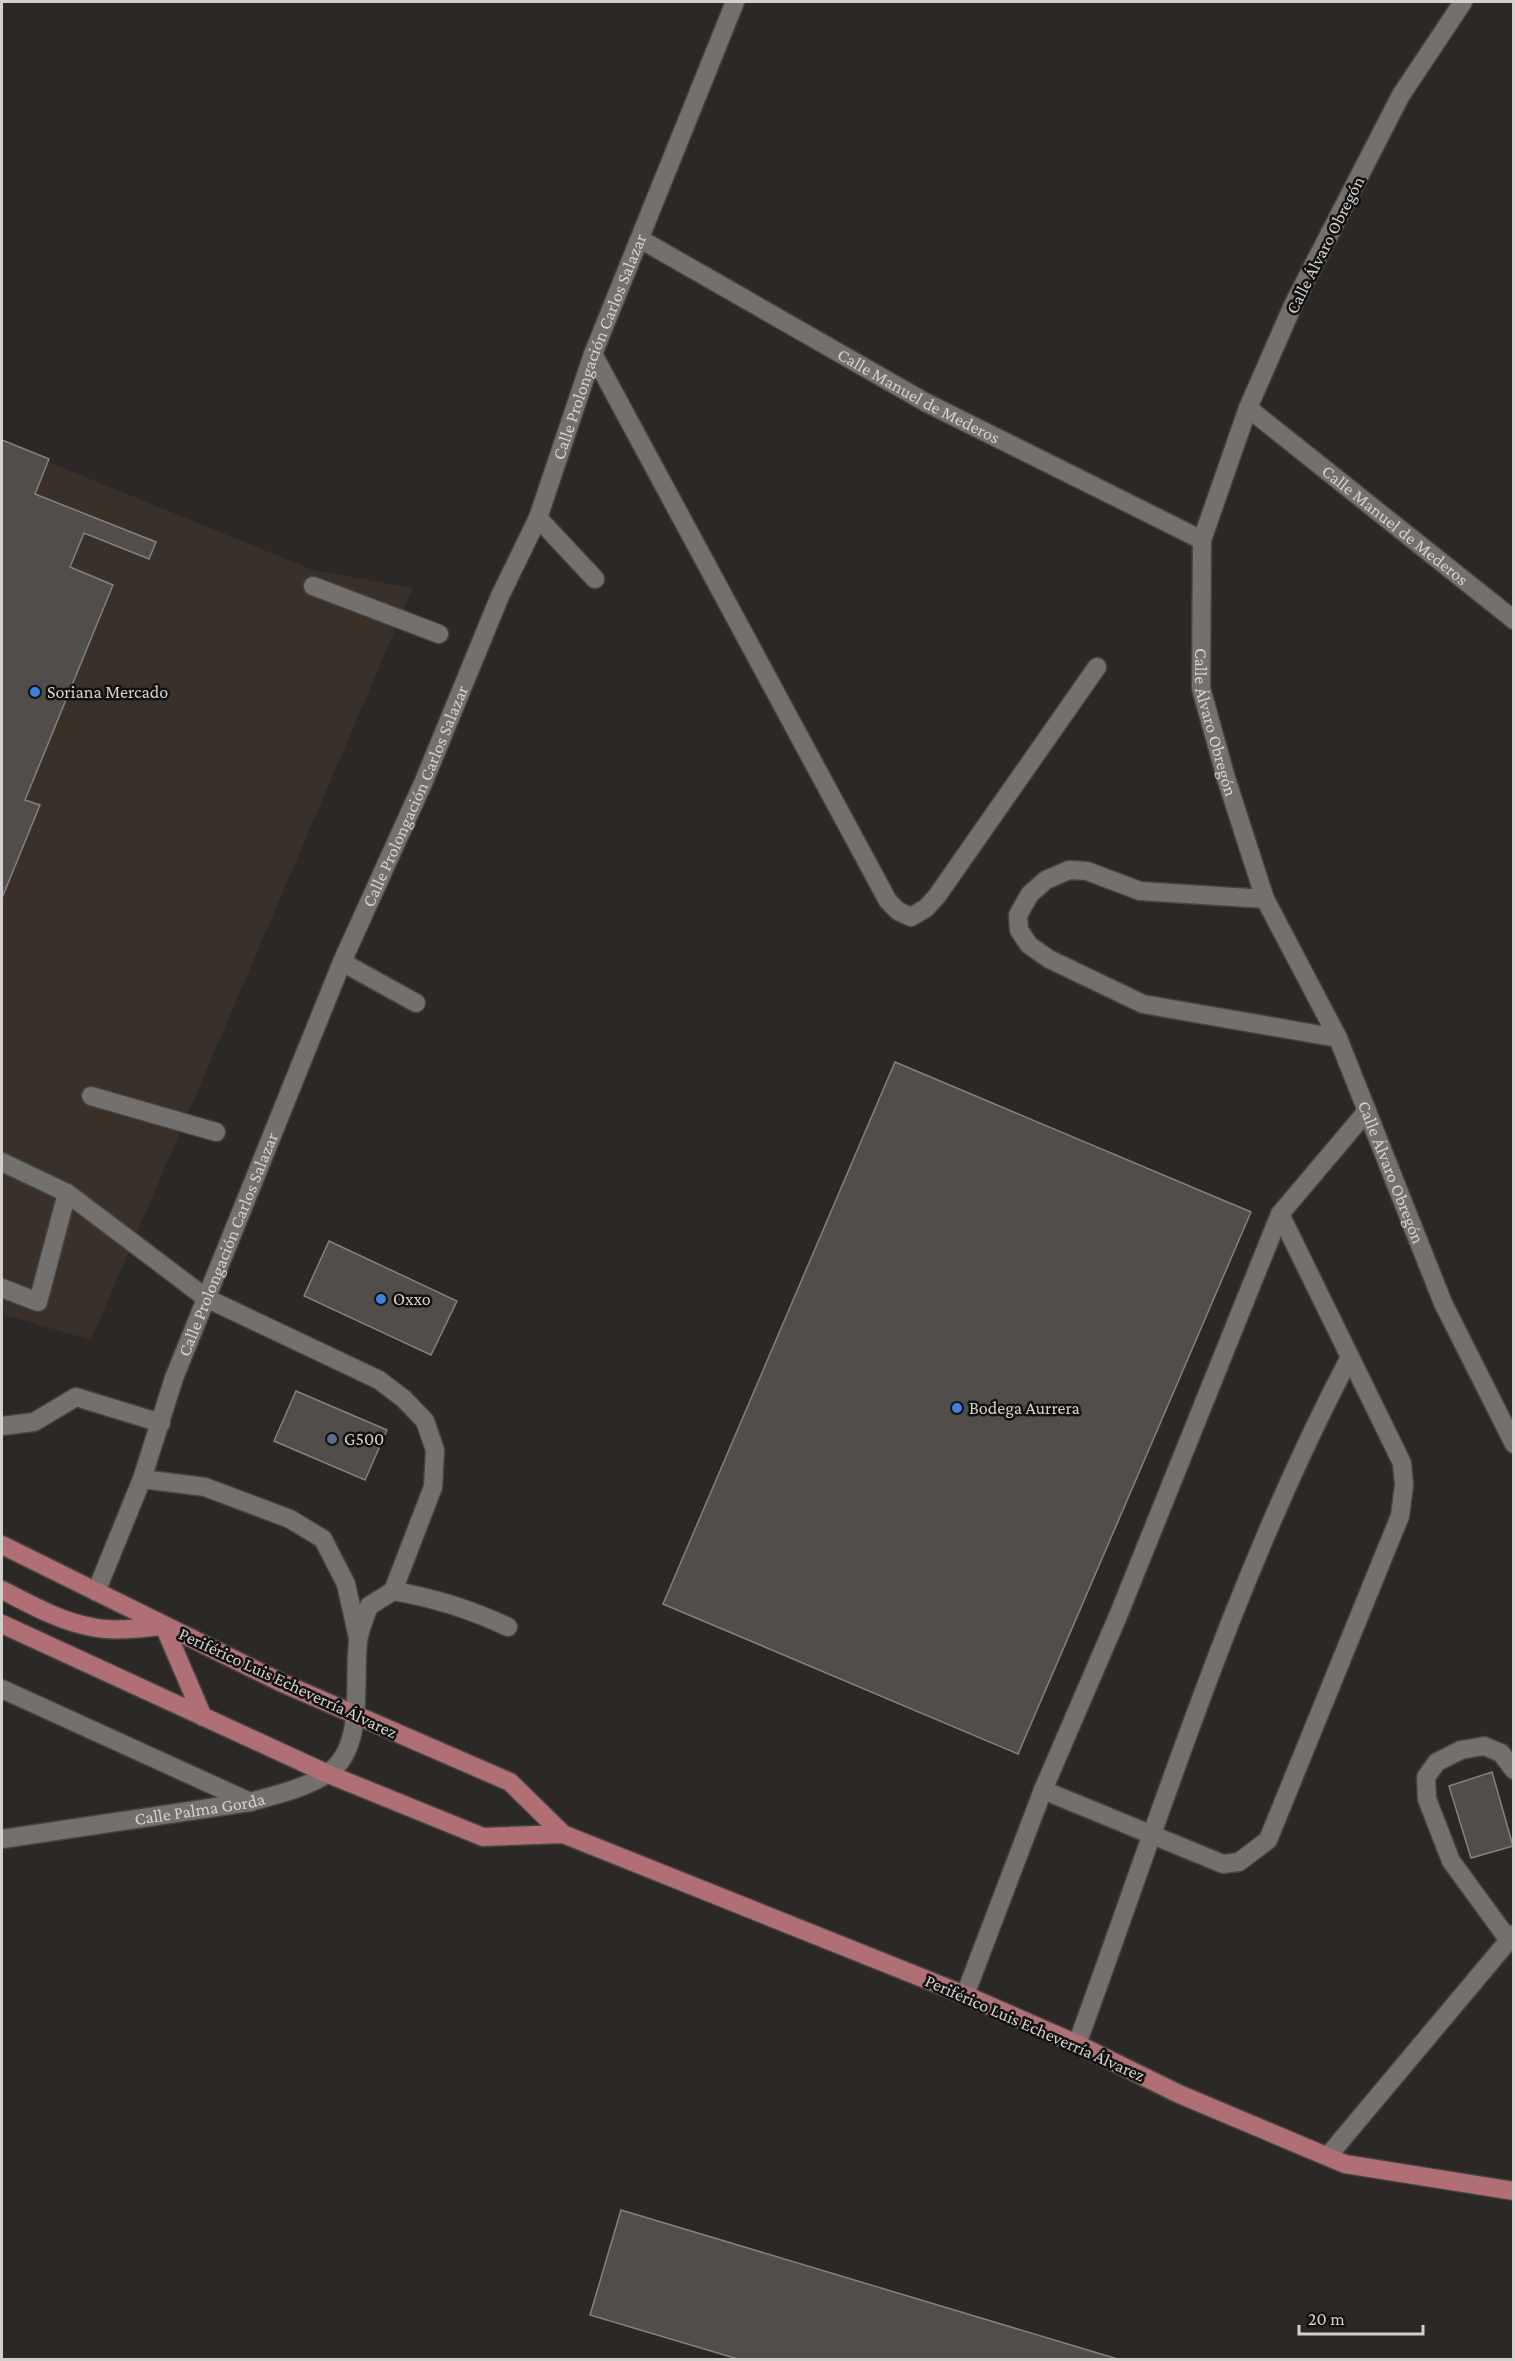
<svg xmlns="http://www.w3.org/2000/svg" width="1515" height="2361" viewBox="0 0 1515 2361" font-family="'Crimson Pro',serif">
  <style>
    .built { fill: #39302a }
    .building { fill: #504d4a; stroke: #85817e; stroke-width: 1.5 }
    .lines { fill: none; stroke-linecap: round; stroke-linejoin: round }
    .minor-casing { stroke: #454341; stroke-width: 21 }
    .major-casing { stroke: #454341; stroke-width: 21 }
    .minor { stroke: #73706d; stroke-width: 18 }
    .major { stroke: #af6f75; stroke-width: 18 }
    .shop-dot { fill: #3f7fe0; stroke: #121110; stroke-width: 2 }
    .service-dot { fill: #5c6f8a; stroke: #121110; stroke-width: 2 }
    .labels { text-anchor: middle; stroke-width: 5; stroke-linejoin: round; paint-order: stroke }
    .street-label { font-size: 18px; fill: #d3d1cf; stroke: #121110 }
    .poi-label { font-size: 18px; fill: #d3d1cf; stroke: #121110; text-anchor: start }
  </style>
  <rect width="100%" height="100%" fill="#2b2826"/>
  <path class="built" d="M2,443L313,570L413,588L91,1340L2,1314Z"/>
  <path class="building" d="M2,440L49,459L35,494L156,542L149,559L84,533L70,567L113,585L25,800L40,805L2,898Z
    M895,1062L1251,1212L1018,1754L663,1604Z
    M329,1241L457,1301L431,1355L304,1296Z
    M296,1391L387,1430L365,1480L274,1441Z
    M1492,1772L1513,1846L1471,1858L1449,1786Z
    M621,2210L1121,2360H741L590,2315Z"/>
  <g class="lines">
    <g class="minor-casing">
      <g id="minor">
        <path id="s1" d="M1463,2L1401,95L1294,303L1248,408L1202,540L1201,688L1226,778L1265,899L1338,1038L1443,1303L1514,1444"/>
        <path id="s2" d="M640,239L925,402L1202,540"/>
        <path d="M593,354L888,901L898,911L911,917L926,908L937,896L1097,667"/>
        <path id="s3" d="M1248,408L1514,620"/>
        <path d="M538,518L595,579"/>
        <path d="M313,586L439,634"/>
        <path d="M1265,899L1140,891L1087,871L1069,870L1046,880L1030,894L1018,915L1019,930L1029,945L1049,959L1143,1004L1338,1038"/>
        <path d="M342,962L416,1003"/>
        <path d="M91,1096L216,1132"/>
        <path d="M2,1162L67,1193L206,1298L379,1380L404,1399L425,1421L435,1450L433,1487L393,1591"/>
        <path d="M2,1288L38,1302L67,1193"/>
        <path d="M2,1426L34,1422L76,1397L161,1423"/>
        <path d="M142,1479L205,1487L290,1519L323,1539L346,1584L358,1638"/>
        <path id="s4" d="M96,1592L142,1479L174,1378L342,962L424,781L500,596L538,518L593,354L735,2"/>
        <path d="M2,1689L250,1802"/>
        <path d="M1043,1790L1223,1864L1239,1862L1268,1840L1400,1516L1404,1485L1402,1463L1280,1214"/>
        <path id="s5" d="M2,1839L250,1802C275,1795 307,1788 328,1773C366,1748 353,1681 358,1642C359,1630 365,1618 369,1606L393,1591C435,1598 470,1609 508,1627"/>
        <path d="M1508,1939L1451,1861L1427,1799L1426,1777L1437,1762L1461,1750L1484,1746L1501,1753L1514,1770"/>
        <path d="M965,1995L1043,1790L1118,1616L1280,1214L1367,1111"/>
        <path d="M1077,2044C1162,1812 1235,1575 1350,1357"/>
        <path d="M1328,2156L1514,1934"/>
      </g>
    </g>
    <g class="major-casing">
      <path id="major" d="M2,1545L280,1682L510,1782L563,1834L965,1995L1077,2044L1179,2094L1345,2164L1514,2191
        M2,1590C30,1604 61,1622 92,1627C115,1632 139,1628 162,1626
        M2,1624L328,1774L483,1837L563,1834
        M164,1626L203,1717"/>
    </g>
    <use href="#minor" class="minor"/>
    <use href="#major" class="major"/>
  </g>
  <g class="shop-dot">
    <circle cx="35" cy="692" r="6"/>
    <circle cx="381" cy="1299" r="6"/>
    <circle cx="957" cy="1408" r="6"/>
  </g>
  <circle class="service-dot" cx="332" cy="1439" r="6"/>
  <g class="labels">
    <g class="street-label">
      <text transform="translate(1325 245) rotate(-63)" y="6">Calle Álvaro Obregón</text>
      <text dy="6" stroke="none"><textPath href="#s4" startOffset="1344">Calle Prolongación Carlos Salazar</textPath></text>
      <text dy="6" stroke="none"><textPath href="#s2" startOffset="320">Calle Manuel de Mederos</textPath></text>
      <text dy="6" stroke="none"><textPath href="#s3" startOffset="188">Calle Manuel de Mederos</textPath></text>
      <text dy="6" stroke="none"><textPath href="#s1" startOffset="784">Calle Álvaro Obregón</textPath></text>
      <text dy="6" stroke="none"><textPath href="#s4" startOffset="858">Calle Prolongación Carlos Salazar</textPath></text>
      <text dy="6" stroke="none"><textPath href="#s1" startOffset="1270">Calle Álvaro Obregón</textPath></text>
      <text dy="6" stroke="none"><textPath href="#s4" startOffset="372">Calle Prolongación Carlos Salazar</textPath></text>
      <text transform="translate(288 1683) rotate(25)" y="6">Periférico Luis Echeverría Álvarez</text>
      <text dy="6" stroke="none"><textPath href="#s5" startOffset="200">Calle Palma Gorda</textPath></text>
      <text transform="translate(1035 2028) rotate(24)" y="6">Periférico Luis Echeverría Álvarez</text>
    </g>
    <g class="poi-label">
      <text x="47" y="698">Soriana Mercado</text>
      <text x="393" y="1305">Oxxo</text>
      <text x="969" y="1414">Bodega Aurrera</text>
      <text x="344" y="1445">G500</text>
    </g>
  </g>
  <rect width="1515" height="2361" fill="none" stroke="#d3d1cf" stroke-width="6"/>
  <path d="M1299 2325v9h124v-9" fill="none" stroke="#d3d1cf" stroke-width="3"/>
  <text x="1308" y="2325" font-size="18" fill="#d3d1cf" stroke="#121110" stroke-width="4.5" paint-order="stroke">20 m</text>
</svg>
